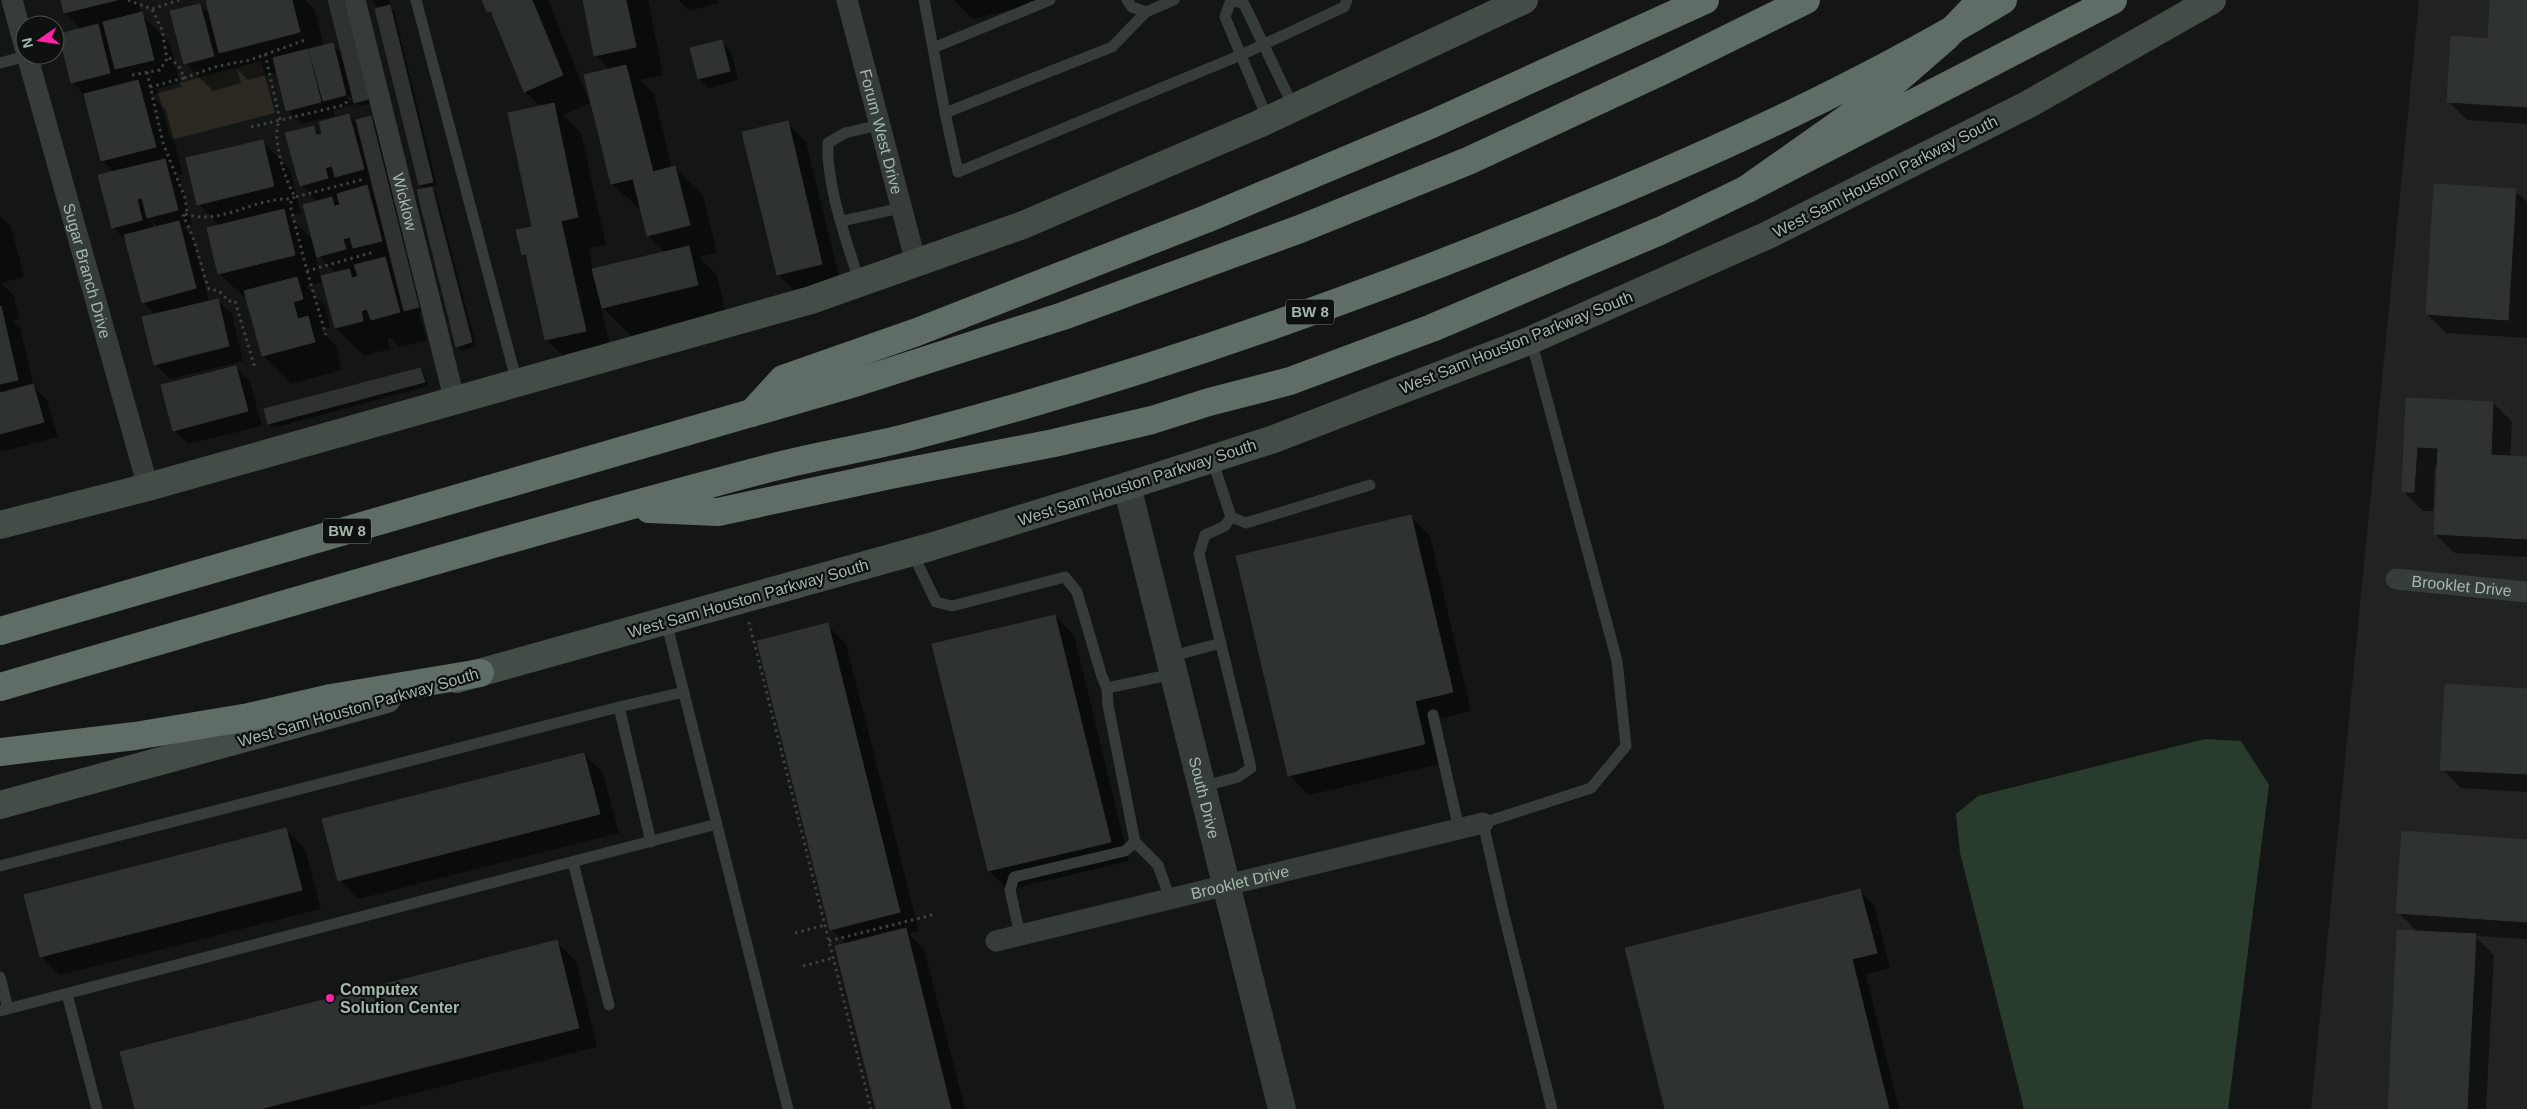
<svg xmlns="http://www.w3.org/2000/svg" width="2527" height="1109" viewBox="0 0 2527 1109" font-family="Arial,sans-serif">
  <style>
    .built { fill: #202322 }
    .green { fill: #2a2820 }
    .water { fill: #293b2c }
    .shadow { fill: #0007; fill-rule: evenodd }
    .building { fill: #2e3331; stroke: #2e3231 }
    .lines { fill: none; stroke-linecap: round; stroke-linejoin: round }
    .path { stroke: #3b433e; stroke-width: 3; stroke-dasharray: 2.5 4; stroke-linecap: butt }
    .service { stroke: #353c39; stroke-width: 11 }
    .minor { stroke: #353c39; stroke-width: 21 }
    .tertiary { stroke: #353c39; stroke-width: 28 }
    .secondary { stroke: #434c47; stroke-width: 28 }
    .motorway { stroke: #606d66; stroke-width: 28 }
    .motorway-bridge { stroke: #606d66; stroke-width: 28 }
    .poi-dot { fill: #ff23a5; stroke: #0f1111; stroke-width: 2 }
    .labels { text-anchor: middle; stroke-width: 4.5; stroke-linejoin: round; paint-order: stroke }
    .shield { fill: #0f1111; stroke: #77867e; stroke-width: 1 }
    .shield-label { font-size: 15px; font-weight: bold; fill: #a4b8ad }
    .street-label { font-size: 16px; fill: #a4b8ad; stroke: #0f1111 }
    .poi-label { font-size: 16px; font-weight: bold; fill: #a4b8ad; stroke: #0f1111; text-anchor: start }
  </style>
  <rect width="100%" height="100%" fill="#141616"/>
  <path class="built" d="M2419,0H2527V1109H2311Z"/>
  <path class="green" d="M261,61L275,113L171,140L157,89Z"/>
  <path class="water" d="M2205,739L2241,741L2269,785L2228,1109H2024L1960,853L1956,814L1978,796Z"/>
  <path class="shadow" d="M62,0H138L141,14L169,42L181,87L151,95L166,110L183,174L179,175L192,225L183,227L193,237L209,302L217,300L232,314L243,361L170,379L155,364L156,315L143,302L127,242L113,227L115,173L102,160L86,96L72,82L82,30L65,13ZM152,221L159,228L154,229Z
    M215,0H305L315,10L324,46L332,44L343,55L329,0H346L372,103L359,106L354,101L355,104L333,110L335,116L302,124L288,110L278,72L248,80L237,69L241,83L213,91L185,63L200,5L211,16Z
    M372,0H389L390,4L387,5L394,11L437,186L431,187L436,192L476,346L462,351L457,346L425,189L420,185L379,9Z
    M484,0H548L590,103L563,115L581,133L606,245L589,248L593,270L665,253L648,235L642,211L612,184L586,76L610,70L595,55L584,0H648L663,75L640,80L654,94L672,168H675L703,195L717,253L699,257L717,275L726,313L631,336L601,306L613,359L574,367L546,339L529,261L523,255L518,231L534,228L541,107L525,91L495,18L489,12Z
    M679,0H719V3L689,11Z
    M954,0H1050L973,19Z
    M2491,0H2527V124L2467,120L2448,101L2489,40Z
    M722,42L731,51L738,80L709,88L699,78Z
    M349,116L359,126L370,117L375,122L423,311L419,312L427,340L400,347L390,338H388L390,349L364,356L336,328L324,282L306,286L325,306L330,327L320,330L336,346L342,370L291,384L263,356L248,301L219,273L220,226L199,204L262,141L290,169L301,213L289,216L311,238L321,278L336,273L319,256L318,202L301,185L313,127L322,135Z
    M787,123L806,142L841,283L797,294L778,274Z
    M2515,191L2527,202V338L2446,333L2427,314Z
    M0,216L11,226L24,277L1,283L14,296L19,319L13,321L20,327L34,387L47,400L58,437L0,452Z
    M236,367L250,382L262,426L188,444L174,430Z
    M420,369L424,373L428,386L274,428L269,424L266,410Z
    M2407,399L2493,403L2512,422L2510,457L2527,458V557L2455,553L2435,534L2438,466L2435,465L2433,511H2423L2403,491Z
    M1411,517L1430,536L1471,711L1434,720L1444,763L1309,795L1289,775Z
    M1055,616L1074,635L1129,861L1008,890L989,871L934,645Z
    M827,624L846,644L919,931L909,934L924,949L965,1109H878L847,944L831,929Z
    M2527,690V792L2461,788L2442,769Z
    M584,754L603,773L619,833L358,899L339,880Z
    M286,830L305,849L321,909L60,975L41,956Z
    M2527,842V939L2475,936L2494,955L2486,1109H2389L2418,932L2398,912Z
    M1860,891L1874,905L1890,968L1866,974L1899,1109H1666Z
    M556,942L576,961L597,1047L353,1109H136Z"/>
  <path class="building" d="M61,0H117L64,13Z
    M210,0H292L300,32L219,53L206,1Z
    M328,0H344L369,99L354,103Z
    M482,0H532L563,75L524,92L491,11L487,12Z
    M583,0H626L636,47L594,56Z
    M2490,0H2527V107L2447,102L2451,36L2488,39Z
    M200,4L214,56L184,64L170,11Z
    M390,5L433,182L419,185L375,9Z
    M142,12L154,60L115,69L103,22Z
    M98,24L110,73L71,83L59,34Z
    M722,40L730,71L698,79L690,48Z
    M333,43L346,95L323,101L309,49Z
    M308,49L321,102L286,111L273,58Z
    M626,65L653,172L675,166L690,225L647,236L633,179L611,184L584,75Z
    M138,80L156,147L101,161L84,94Z
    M554,103L578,217L561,221L586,331L545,340L526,254L522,255L516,230L532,227L508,113Z
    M349,114L364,169L335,177L332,166L325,168L328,178L300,186L285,133L314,126L316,135L322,134L319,122Z
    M371,116L419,307L404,311L356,120Z
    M788,121L822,264L777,275L742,132Z
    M263,140L274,186L197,205L186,158Z
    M165,159L178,210L147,218L142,198L137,199L142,220L112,228L98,175Z
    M2434,184L2516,189L2508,320L2426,314Z
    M367,185L382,241L353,248L350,237L343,239L346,249L317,257L303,205L332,197L334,206L340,205L337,194Z
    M432,187L472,342L456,347L417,190Z
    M284,209L295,255L218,274L207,228Z
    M179,221L196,288L142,303L124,235Z
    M689,246L698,285L602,308L592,269Z
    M385,257L400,312L371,320L367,309L361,311L363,321L335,328L321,276L349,269L352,278L358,276L354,265Z
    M297,277L303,299L293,302L298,319L308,316L315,342L262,356L244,291Z
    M218,299L229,346L154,365L142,317Z
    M1,306L18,380L0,384V307Z
    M236,366L248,411L173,431L161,385Z
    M420,368L425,382L268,424L264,409Z
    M33,384L44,422L0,434V393Z
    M2406,398L2493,402L2491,455L2527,457V539L2434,534L2438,448L2417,447L2414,492H2402Z
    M1411,515L1453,692L1415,701L1425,744L1288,776L1236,556Z
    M1055,615L1111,842L988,871L932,644Z
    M828,623L900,912L830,930L757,641Z
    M2445,684L2527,689V774L2440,770Z
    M584,753L600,814L338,881L322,819Z
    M286,828L302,890L40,957L24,895Z
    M2402,831L2527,840V922L2396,913Z
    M1860,889L1877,953L1852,959L1889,1109H1665L1625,948Z
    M906,928L951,1109H876L835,946Z
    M2397,930L2476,934L2467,1109H2388Z
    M557,940L579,1028L260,1109H135L120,1052Z"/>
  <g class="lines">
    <path class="path" d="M128,0L152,9L179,0
      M265,54L280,120C270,134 286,183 295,197L365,179
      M147,72L163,143L185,198L187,212L183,216C196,238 200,265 209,289L219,291L229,301H235L255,368
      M132,75L160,70L167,59L162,30L152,9
      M184,78L218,66L250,60L305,40
      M150,87L184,78L179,66L166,55
      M251,127L344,105L350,98
      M295,197L291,199V209L307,271L374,252
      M185,214C222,226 254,197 291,199
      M307,271L326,335
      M749,622L871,1109
      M795,933L825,925
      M829,941L936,914
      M803,966L833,958"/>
    <path class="service" d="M416,0L517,383
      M924,0L933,48L1050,0
      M1127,0L1132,7L1146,12L1174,0
      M1231,0L1225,17L1268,120
      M1233,0L1244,4L1294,108
      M1146,12L1112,47L945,113L958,172L1241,55L1344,7L1347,0
      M933,48L945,113
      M0,63L27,56
      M842,221L901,208
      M860,283C847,244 826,184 828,143L845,133L879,125
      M1531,340L1617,661L1626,746L1591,788L1483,823L1503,911L1552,1109
      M1231,517L1246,523L1370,485
      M912,552L936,602L952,606L1065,577L1077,592L1102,677L1107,688L1173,674
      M666,621L788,1109
      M1169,657L1221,643
      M619,707L684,692
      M1433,715L1459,829
      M1201,787L1238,777L1251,768L1199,554L1205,535L1225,526L1231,517L1212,459
      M1135,842L1158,865L1170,899
      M573,862L609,1005
      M0,866L619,707L651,842
      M1020,935L1010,890L1014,877L1125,851L1135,842L1108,705L1107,688
      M0,977L8,1009
      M67,994L97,1109
      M0,1011L717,824"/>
    <g class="minor">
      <path d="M12,0L25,48"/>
      <path id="s1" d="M355,0L455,402"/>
      <path id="s2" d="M847,0L916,263"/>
      <path id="s3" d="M27,55L148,487"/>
      <path id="s4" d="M2396,579L2527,592"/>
      <path id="s5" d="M996,941L1483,823"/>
    </g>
    <path class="tertiary" id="s6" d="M1127,486L1282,1109"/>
    <path class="secondary" d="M0,525L148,487L811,300L1023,225L1259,124L1524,0
      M457,679L930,547L1127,486L1274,439L1531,340L1768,235L2027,105L2212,0
      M0,805L387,699"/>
    <path class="motorway" d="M752,413L783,379L917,332L1206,219L1432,124L1705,0
      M649,509L718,512L890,475L1054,443L1152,420L1209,402L1290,381L1432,328L1660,231L1747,189L2113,0
      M0,631L858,382L1063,316L1300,229L1468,161L1664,70L1806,0
      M0,687C256,613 512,536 770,468C815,456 861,449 905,438C1129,380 1348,303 1562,215C1713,153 1863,85 2003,0
      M0,752L135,736L249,717L331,698L480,673"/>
    <path class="motorway-bridge" d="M1747,189L1876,98L1945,38L1981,0"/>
  </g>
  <circle class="poi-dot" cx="330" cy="998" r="5"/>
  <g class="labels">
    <g class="shield">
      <rect x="1286" y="299.5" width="48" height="25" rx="4"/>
      <rect x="323" y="518.5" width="48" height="25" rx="4"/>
    </g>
    <g class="shield-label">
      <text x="1310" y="317">BW 8</text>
      <text x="347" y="536">BW 8</text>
    </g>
    <g class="street-label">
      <text dy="6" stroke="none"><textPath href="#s2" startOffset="136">Forum West Drive</textPath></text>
      <text transform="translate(1885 176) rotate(-27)" y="6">West Sam Houston Parkway South</text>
      <text dy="6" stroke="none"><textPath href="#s1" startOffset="208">Wicklow</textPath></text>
      <text dy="6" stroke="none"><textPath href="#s3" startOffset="224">Sugar Branch Drive</textPath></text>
      <text transform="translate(1516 342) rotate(-22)" y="6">West Sam Houston Parkway South</text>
      <text transform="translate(1137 482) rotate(-18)" y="6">West Sam Houston Parkway South</text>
      <text dy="6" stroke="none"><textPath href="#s4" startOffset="66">Brooklet Drive</textPath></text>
      <text transform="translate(748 598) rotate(-16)" y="6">West Sam Houston Parkway South</text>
      <text transform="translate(358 707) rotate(-16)" y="6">West Sam Houston Parkway South</text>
      <text dy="6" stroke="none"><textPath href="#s6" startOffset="321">South Drive</textPath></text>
      <text dy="6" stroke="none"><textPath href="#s5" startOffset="251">Brooklet Drive</textPath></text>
    </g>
    <g class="poi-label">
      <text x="340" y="995">Computex<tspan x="340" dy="18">Solution Center</tspan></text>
    </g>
  </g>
  <g transform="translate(40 40) rotate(257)"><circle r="24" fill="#0f1111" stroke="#4b544f"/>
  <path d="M0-4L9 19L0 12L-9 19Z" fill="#ff23a5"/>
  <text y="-8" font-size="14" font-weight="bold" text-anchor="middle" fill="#a4b8ad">N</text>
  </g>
</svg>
